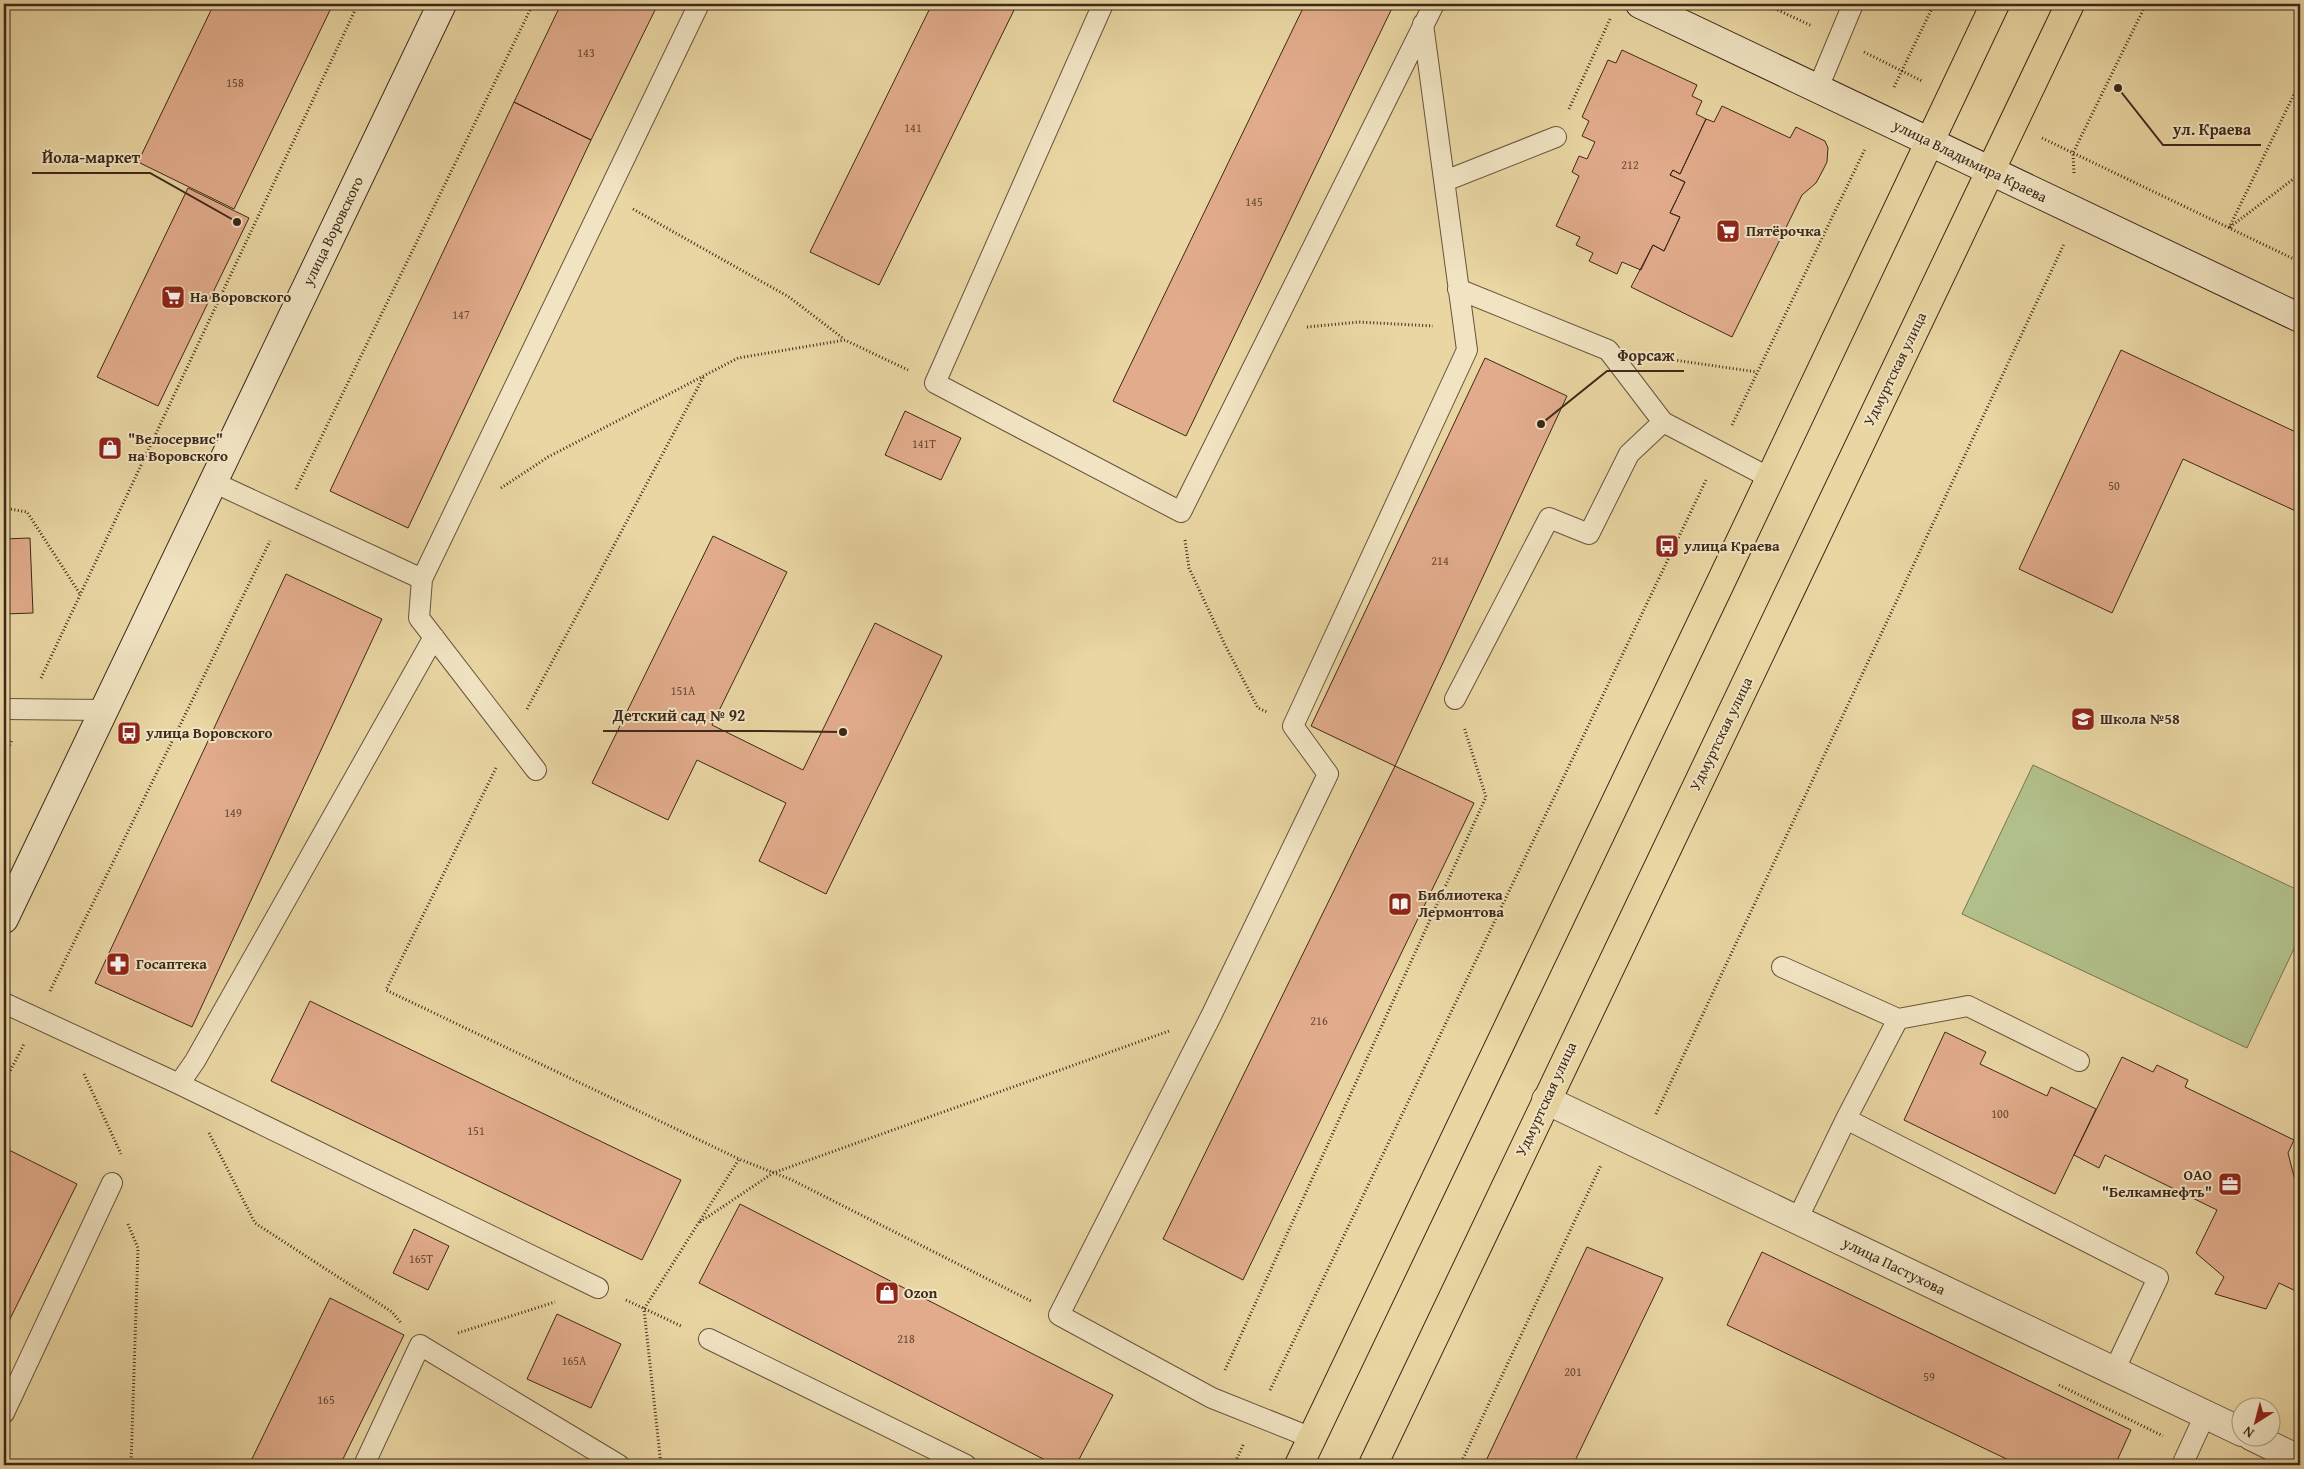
<svg xmlns="http://www.w3.org/2000/svg" width="2304" height="1469" viewBox="0 0 2304 1469" font-family="'Gentium Book Plus',serif">
  <style>
    .green { fill: #b1bf8a; stroke: #777452 }
    .building { fill: #e2ac8c; stroke: #3d281a }
    .lines { fill: none; stroke-linecap: round; stroke-linejoin: round }
    .lane-casing { stroke: #68543c; stroke-width: 22 }
    .street-casing { stroke: #68543c; stroke-width: 30 }
    .secondary-casing { stroke: #3d281a; stroke-width: 30 }
    .primary-casing { stroke: #3d281a; stroke-width: 30 }
    .path { stroke: #3d281a; stroke-width: 3; stroke-dasharray: 1 2.5; stroke-linecap: butt }
    .lane { stroke: #f1e4c3; stroke-width: 20 }
    .street { stroke: #f1e4c3; stroke-width: 28 }
    .secondary { stroke: #f1e4c3; stroke-width: 28 }
    .primary { stroke: #e9d6a3; stroke-width: 28 }
    .labels { text-anchor: middle; stroke-width: 4; stroke-linejoin: round; paint-order: stroke }
    .number-label { font-size: 12px; fill: #664936 }
    .street-label { font-size: 15px; fill: #3d281a; stroke: #f1e4c3 }
    .poi-label { font-size: 15px; font-weight: bold; fill: #3d281a; stroke: #f1e4c3; text-anchor: start }
    .leader { fill: none; stroke: #3d281a; stroke-width: 2 }
    .callout-dot { fill: #3d281a; stroke: #f1e4c3; stroke-width: 2 }
    .callout-label { font-size: 16px; text-anchor: middle; font-weight: bold; fill: #3d281a; stroke: #f1e4c3; stroke-width: 4; stroke-linejoin: round; paint-order: stroke }
  </style>
  <rect width="100%" height="100%" fill="#e9d6a3"/>
  <filter id="stains"><feTurbulence type="fractalNoise" baseFrequency=".004" numOctaves="4"/><feColorMatrix values="0 0 0 0 .2 0 0 0 0 .09 0 0 0 0 .02 0 0 0 .5 -.17"/></filter>
  <radialGradient id="worn" r=".72"><stop offset=".6" stop-color="#630" stop-opacity="0"/><stop offset="1" stop-color="#630" stop-opacity=".3"/></radialGradient>
  <path class="green" d="M2033,765L2300,891V936L2247,1048L1962,914Z"/>
  <path class="building" d="M214,4H333L234,209L138,162Z
    M561,4H658L591,140L514,102Z
    M932,4H1017L879,285L810,252Z
    M1305,4H1394L1186,436L1113,401Z
    M1622,50L1697,85L1692,96L1702,101L1696,114L1706,119L1680,174L1673,170L1670,175L1685,182L1670,213L1680,217L1664,251L1653,245L1641,270L1622,262L1617,274L1589,261L1593,253L1576,245L1580,237L1556,226L1579,176L1572,172L1579,156L1587,159L1595,142L1582,136L1589,121L1582,117L1608,60L1616,63Z
    M514,102L591,140L408,528L330,491Z
    M1722,106L1790,138L1796,127L1825,141L1828,148L1827,162L1823,170L1816,183L1802,195L1732,337L1631,287L1653,245L1664,251L1680,217L1670,213L1685,182L1670,175L1673,170L1680,174L1706,119L1714,122Z
    M188,188L249,218L158,406L97,377Z
    M2121,350L2300,434V513L2183,459L2112,613L2019,569Z
    M1485,358L1567,396L1395,766L1311,726Z
    M905,411L961,438L941,480L885,455Z
    M713,536L787,572L712,725L803,770L875,623L942,656L826,894L759,861L786,803L697,760L668,820L592,783Z
    M30,538L33,613L4,614V539Z
    M286,574L382,619L192,1027L95,983Z
    M1395,766L1474,803L1243,1280L1163,1239Z
    M310,1001L681,1180L642,1260L271,1081Z
    M1945,1032L1986,1052L1980,1064L2047,1096L2051,1087L2096,1109L2055,1194L1904,1120Z
    M2122,1057L2153,1072L2157,1065L2188,1080L2185,1087L2294,1140L2288,1153L2300,1200V1293L2279,1283L2266,1309L2215,1294L2224,1277L2196,1253L2217,1210L2105,1155L2099,1168L2074,1155Z
    M5,1148L77,1184L4,1331V1150Z
    M740,1204L1113,1395L1076,1465H1055L699,1283Z
    M414,1229L449,1246L428,1290L393,1273Z
    M1587,1247L1663,1278L1573,1465H1484Z
    M1762,1252L2131,1430L2115,1465H2019L1727,1325Z
    M330,1298L404,1335L340,1465H249Z
    M557,1314L621,1344L591,1408L527,1379Z"/>
  <g class="lines">
    <g class="lane-casing">
      <path id="lane" d="M1103,4L935,383L1181,512L1434,4
        M1818,88L1853,4
        M1445,181L1556,137
        M1458,289L1608,350L1663,422L1770,478
        M213,482L422,579
        M1455,699L1549,518L1589,534L1629,454L1663,422
        M4,709L104,710
        M536,770L419,618L422,579L699,4
        M1782,967L1898,1019L1968,1006L2079,1061
        M4,1003L179,1084L598,1288
        M179,1084L195,1061L434,637
        M1846,1119L1898,1019
        M1797,1220L1846,1119L2158,1278L2114,1371
        M709,1339L966,1465
        M4,1413L112,1183
        M1312,1438L1212,1398L1059,1315L1211,1016L1328,774L1293,726L1467,350L1423,24
        M364,1465L420,1345L619,1465
        M2182,1465L2205,1415"/>
    </g>
    <g class="street-casing">
      <path id="street" d="M1546,1100L2242,1432
        M2251,1436L2300,1460"/>
    </g>
    <g class="secondary-casing">
      <path id="secondary" d="M1640,4L2300,318
        M4,919L442,4"/>
    </g>
    <g class="primary-casing">
      <path id="primary" d="M1299,1465L1718,588L1995,4
        M1373,1465L2070,4"/>
    </g>
    <path class="path" d="M1598,4L1606,8
      M1765,4L1812,26
      M1864,52L1922,81
      M1894,87L1934,4
      M1569,109L1610,19
      M2042,138L2300,262
      M2074,173L2073,153L2146,4
      M633,209L789,297L844,339
      M2230,227L2300,174
      M2229,228L2300,82
      M1307,327L1359,322L1433,326
      M1653,357L1757,372
      M1732,425L1865,149
      M501,488L548,457L738,358L845,340L908,370
      M296,489L533,4
      M4,508L27,512L80,594
      M1185,540L1189,568L1225,645L1258,708L1267,712
      M41,678L358,4
      M527,709L704,376
      M4,758L12,740
      M496,768L386,990L739,1159
      M50,991L270,541
      M84,1074L121,1154
      M4,1083L24,1044
      M1656,1114L2064,244
      M209,1133L255,1223L392,1312L401,1323
      M700,1222L773,1173L1169,1031
      M128,1224L138,1248L131,1465
      M626,1300L681,1326
      M458,1333L555,1302
      M1225,1370L1486,797L1464,727
      M2059,1385L2163,1436
      M1270,1390L1707,478
      M661,1465L644,1309L739,1159L792,1180L1031,1301
      M1234,1465L1244,1443
      M1460,1465L1601,1165"/>
    <use href="#lane" class="lane"/>
    <use href="#street" class="street"/>
    <use href="#secondary" class="secondary"/>
    <use href="#primary" class="primary"/>
  </g>
  <defs>
    <g id="supermarket-square" transform="scale(1.25)"><rect x="-9" y="-9" width="18" height="18" rx="4" fill="#8f2418" stroke="#f1e4c3"/><path d="M-6-5.5h2.5l.6 2H6L4.5 2H-2.5L-4.4-4H-6ZM-1.5 3.2a1.3 1.3 0 1 0 .1 0ZM3 3.2a1.3 1.3 0 1 0 .1 0Z" fill="#fff"/></g>
    <g id="shop-square" transform="scale(1.25)"><rect x="-9" y="-9" width="18" height="18" rx="4" fill="#8f2418" stroke="#f1e4c3"/><path d="M-5-2.5h2.3a2.7 3.5 0 0 1 5.4 0H5L5.5 6h-11ZM-1.5-2.5h3a1.5 2.3 0 0 0-3 0Z" fill="#fff"/></g>
    <g id="bus-square" transform="scale(1.25)"><rect x="-9" y="-9" width="18" height="18" rx="4" fill="#8f2418" stroke="#f1e4c3"/><path d="M-5-6H5V4H4V6H2V4H-2V6H-4V4H-5ZM-3.5-4V0h7V-4ZM-3.5 1.2v1.5H-2V1.2ZM2 1.2v1.5H3.5V1.2Z" fill="#fff"/></g>
    <g id="school-square" transform="scale(1.25)"><rect x="-9" y="-9" width="18" height="18" rx="4" fill="#8f2418" stroke="#f1e4c3"/><path d="M0-5L7-2L0 1L-7-2ZM-4 1L0 2.5L4 1V4Q0 6-4 4Z" fill="#fff"/></g>
    <g id="library-square" transform="scale(1.25)"><rect x="-9" y="-9" width="18" height="18" rx="4" fill="#8f2418" stroke="#f1e4c3"/><path d="M-6-4Q-3-5.5-.7-3.5V5Q-3 3-6 4ZM6-4Q3-5.5 .7-3.5V5Q3 3 6 4Z" fill="#fff"/></g>
    <g id="pharmacy-square" transform="scale(1.25)"><rect x="-9" y="-9" width="18" height="18" rx="4" fill="#8f2418" stroke="#f1e4c3"/><path d="M-2-6h4v4h4v4h-4v4h-4v-4h-4v-4h4Z" fill="#fff"/></g>
    <g id="office-square" transform="scale(1.25)"><rect x="-9" y="-9" width="18" height="18" rx="4" fill="#8f2418" stroke="#f1e4c3"/><path d="M-6-3h4V-5.5h4V-3h4V5H-6ZM-1-4.5V-3h2v-1.5ZM-6 0V1H6V0Z" fill="#fff"/></g>
  </defs>
  <g fill-rule="evenodd">
    <use href="#supermarket-square" x="1728" y="231"/>
    <use href="#supermarket-square" x="173" y="297"/>
    <use href="#shop-square" x="110" y="448"/>
    <use href="#bus-square" x="1667" y="546"/>
    <use href="#school-square" x="2083" y="719"/>
    <use href="#bus-square" x="129" y="733"/>
    <use href="#library-square" x="1400" y="904"/>
    <use href="#pharmacy-square" x="118" y="964"/>
    <use href="#office-square" x="2230" y="1184"/>
    <use href="#shop-square" x="887" y="1293"/>
  </g>
  <g class="labels">
    <g class="number-label">
      <text x="586" y="57">143</text>
      <text x="235" y="87">158</text>
      <text x="913" y="132">141</text>
      <text x="1630" y="169">212</text>
      <text x="1254" y="206">145</text>
      <text x="461" y="319">147</text>
      <text x="924" y="448">141Т</text>
      <text x="2114" y="490">50</text>
      <text x="1440" y="565">214</text>
      <text x="683" y="695">151А</text>
      <text x="233" y="817">149</text>
      <text x="1319" y="1025">216</text>
      <text x="2000" y="1118">100</text>
      <text x="476" y="1135">151</text>
      <text x="421" y="1263">165Т</text>
      <text x="906" y="1343">218</text>
      <text x="574" y="1365">165А</text>
      <text x="1573" y="1376">201</text>
      <text x="1929" y="1381">59</text>
      <text x="326" y="1404">165</text>
    </g>
    <g class="street-label">
      <text transform="translate(1970 161) rotate(26)" y="5">улица Владимира Краева</text>
      <text transform="translate(333 231) rotate(-64)" y="5">улица Воровского</text>
      <text transform="translate(1895 369) rotate(-64)" y="5">Удмуртская улица</text>
      <text transform="translate(1721 734) rotate(-64)" y="5">Удмуртская улица</text>
      <text transform="translate(1546 1099) rotate(-65)" y="5">Удмуртская улица</text>
      <text transform="translate(1894 1266) rotate(26)" y="5">улица Пастухова</text>
    </g>
    <g class="poi-label">
      <text x="1746" y="236">Пятёрочка</text>
      <text x="190" y="302">На Воровского</text>
      <text x="128" y="444">"Велосервис"<tspan x="128" dy="17">на Воровского</tspan></text>
      <text x="1684" y="551">улица Краева</text>
      <text x="2100" y="724">Школа №58</text>
      <text x="146" y="738">улица Воровского</text>
      <text x="1418" y="900">Библиотека<tspan x="1418" dy="17">Лермонтова</tspan></text>
      <text x="136" y="969">Госаптека</text>
      <text x="2212" y="1180" text-anchor="end">ОАО<tspan x="2212" dy="17">"Белкамнефть"</tspan></text>
      <text x="904" y="1298">Ozon</text>
    </g>
  </g>
  <path class="leader" d="M2118 88L2163 145H2261M237 222L150 173H32M1541 424L1607 371H1684M843 732L756 731H603"/>
  <g class="callout-dot">
    <circle cx="2118" cy="88" r="5"/>
    <circle cx="237" cy="222" r="5"/>
    <circle cx="1541" cy="424" r="5"/>
    <circle cx="843" cy="732" r="5"/>
  </g>
  <g class="callout-label">
    <text x="2212" y="135">ул. Краева</text>
    <text x="91" y="163">Йола-маркет</text>
    <text x="1646" y="361">Форсаж</text>
    <text x="679" y="721">Детский сад № 92</text>
  </g>
  <rect width="2304" height="1469" fill="none" stroke="#e9d6a3" stroke-width="20"/>
  <rect x="5" y="5" width="2294" height="1459" fill="none" stroke="#3d281a" stroke-width="2.5"/>
  <rect x="10" y="10" width="2284" height="1449" fill="none" stroke="#3d281a"/>
  <g transform="translate(2256 1422) rotate(216)"><circle r="24" fill="#f1e4c3" stroke="#a9997f"/>
  <path d="M0-4L9 19L0 12L-9 19Z" fill="#8f2418"/>
  <text y="-8" font-size="14" font-weight="bold" text-anchor="middle" fill="#3d281a">N</text>
  </g>
  <rect width="100%" height="100%" filter="url(#stains)"/>
  <rect width="100%" height="100%" fill="url(#worn)"/>
</svg>
